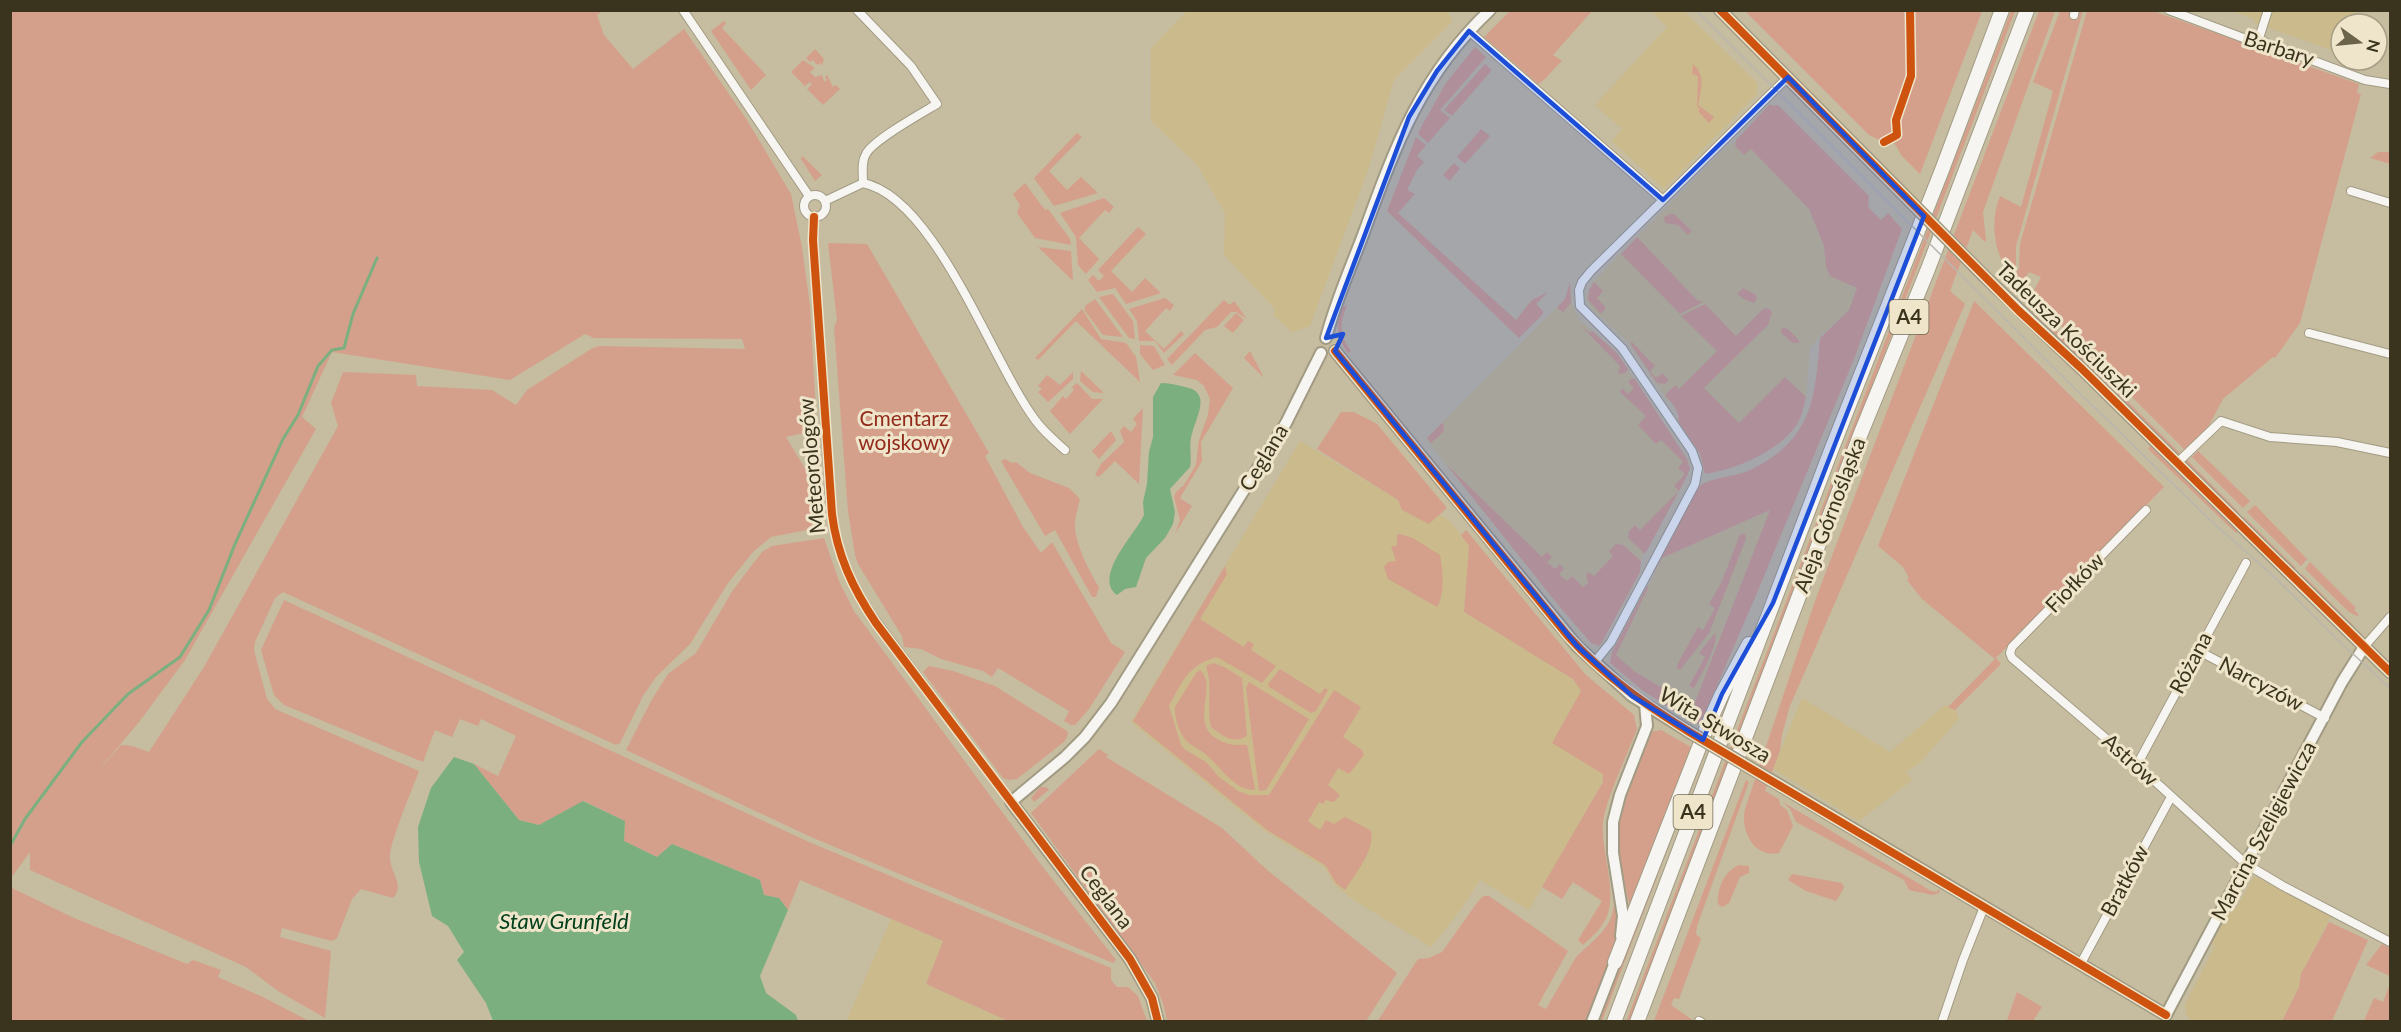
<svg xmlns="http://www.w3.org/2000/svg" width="2401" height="1032" viewBox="0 0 2401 1032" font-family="Lato,sans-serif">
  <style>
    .built { fill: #caba8c }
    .green { fill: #d4a08b; fill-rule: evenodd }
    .water { fill: #7caf7f }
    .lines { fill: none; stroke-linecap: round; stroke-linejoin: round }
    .stream { stroke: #7caf7f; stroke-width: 3 }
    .street-casing { stroke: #a29b84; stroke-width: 10 }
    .secondary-casing { stroke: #a29b84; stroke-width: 14 }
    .highway-casing { stroke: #a29b84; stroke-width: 16 }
    .street { stroke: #f6f5f1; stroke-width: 8 }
    .secondary { stroke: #f6f5f1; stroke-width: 10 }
    .highway { stroke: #f6f5f1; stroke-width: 14 }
    .tram { stroke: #b8b6ae; stroke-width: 1.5 }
    .secondary-bridge-casing { stroke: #a29b84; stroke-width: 14; stroke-linecap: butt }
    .secondary-bridge { stroke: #f6f5f1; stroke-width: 10 }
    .cycleway-casing { stroke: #eee5cb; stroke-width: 11 }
    .cycleway { stroke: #ce530f; stroke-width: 8 }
    .marked { fill: #1d4ed8; fill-opacity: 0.2; stroke: #1d4ed8; stroke-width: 4.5; stroke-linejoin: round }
    .labels { text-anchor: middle; stroke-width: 6; stroke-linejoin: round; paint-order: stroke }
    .shield { fill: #eee5cb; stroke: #706851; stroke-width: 1.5 }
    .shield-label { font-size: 20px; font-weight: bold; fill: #3a331d }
    .street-label { font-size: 21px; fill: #3a331d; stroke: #eee5cb }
    .park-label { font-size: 21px; fill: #932a1b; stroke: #eee5cb }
    .water-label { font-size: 22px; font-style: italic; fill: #03401c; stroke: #eee5cb }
  </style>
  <rect width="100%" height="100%" fill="#c6bc9f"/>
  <path class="built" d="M1187,11H1448L1452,22L1394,80L1369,167L1310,326L1292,332L1273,315L1275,309L1224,255L1225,213L1197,165L1151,121V48Z
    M1651,11H1684L1757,83V94L1664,189L1612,141L1622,129L1595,105L1667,27Z
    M2230,11H2356L2350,24H2341V43L2337,52L2255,23L2254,19Z
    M1736,140L1735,146L1744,155L1750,148L1809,209L1824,246L1830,276L1857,287L1849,310L1821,335L1810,348L1806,397L1785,377L1739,424L1692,377L1668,401L1629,343L1591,308L1586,298L1592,283L1721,152Z
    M1565,299L1571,303L1580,320L1616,352L1687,459L1690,469L1594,646L1559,606L1426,439Z
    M1300,441L1398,500L1403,510L1429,523L1439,514L1451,522L1469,546L1464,612L1573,679L1581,691L1603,774V782L1529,910L1480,880L1459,912L1431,947L1352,899L1335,885L1324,867L1265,831L1131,722Z
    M1771,510L1695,702L1697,709L1633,671L1616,655L1662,558Z
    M1802,698L1890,752L1945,705L1955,710L1959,718L1921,762L1906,772L1912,780L1859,821L1773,769Z
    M2254,876L2331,916L2301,974L2299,987L2282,1021H2191L2186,1014L2185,1004L2215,946L2211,944L2229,913L2237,907Z
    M891,919L943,941L926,984L1008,1021L846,1022Z"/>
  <path class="green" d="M11,10L603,11L597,15L604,35L633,69L684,29L747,120L791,194L802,247L810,306L817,430L786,437L807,472L822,527L771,537L753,552L728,583L690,644L656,677L643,696L620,743L616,745L283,592L275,598L255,642L254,650L267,699L275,709L419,771C413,788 388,845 390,859C391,874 405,885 393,898L361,889L352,899L337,938L332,941L282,928L280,937L331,951L325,1018L278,991L246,967L30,870V852L11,878ZM585,334L594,338L742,339L745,349L599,346L591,349L527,390L516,405L492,390L417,386L416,375L343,372L331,403L338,426L204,667L149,752L132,746L121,745L93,777L139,722L185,660L316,429L302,417L332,352L510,380Z
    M1510,11V10L1592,11L1553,55L1562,61C1555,67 1544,82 1538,84L1484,37Z
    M1745,11H1982L1920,174L1902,156L1890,136L1882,141L1869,135Z
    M2011,11H2015L1630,1021L1626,1022Z
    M2039,11H2055L1983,212L1986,240L1985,242L1973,230L1950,291L1965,304L1790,706L1782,735L1780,751L1765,791L1779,799L1780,805L1787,810L1793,826L1779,853C1754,859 1740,830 1745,809L1816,598Z
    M2060,11H2071L2069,17L2077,20L2080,11H2083L2016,246V266L2010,274C1993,251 1990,222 2000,196L2021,207L2053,91L2033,82Z
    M2087,11H2153L2359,84L2357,93L2361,94L2300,323L2275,358L2273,357L2223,399L2208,427L2185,450L2031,296L2041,277L2029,272L2022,283L2028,288L2026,291L2013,278L2019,268L2020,244Z
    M724,21L726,23L722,28L766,75L751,90L711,31Z
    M1475,47L1486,57L1440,110L1450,118L1428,143L1418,134L1420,129L1446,83Z
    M815,49L824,59L822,65L820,63L817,65L813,60L810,62L806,58Z
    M803,60L815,68L810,72L815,77L822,75L824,82L827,80L825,77L827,75L833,87L836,85L840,89L823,105L807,89L812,84L810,82L805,86L791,72Z
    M1485,64L1492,70L1452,116L1444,110Z
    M1693,64C1706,75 1701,90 1698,105L1714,117L1709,123L1698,111L1700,109L1697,106L1698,76L1692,74Z
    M1770,104L1772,106L1778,105L1869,196L1868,207L1881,220L1888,213L1902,229L1854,359L1757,593L1700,725L1684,716L1690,705L1696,708L1695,702L1770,510L1662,558L1654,572L1652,571L1697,488C1711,476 1734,478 1750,470C1812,440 1815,400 1820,338L1849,310L1857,288L1830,276L1826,267L1824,246L1809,209L1751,149L1744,155L1735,146L1736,140Z
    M1481,129L1490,136L1465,164L1457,157Z
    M1077,133L1082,137L1049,171L1067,190L1081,177L1098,193L1054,206L1034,178Z
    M1416,137L1426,145L1417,156L1424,162L1417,170L1407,190L1415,194L1398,213L1516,320L1532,300L1548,292L1536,304L1543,311V314L1519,338L1387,211Z
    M2390,145V164L2370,158L2378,152H2389Z
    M802,156L822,175L815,181L801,159Z
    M1454,163L1460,168L1450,181L1443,175Z
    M1025,183L1045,210L1048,209L1070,239L1071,245L1035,238L1017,213L1020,205L1013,194Z
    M1104,198L1114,207L1109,213L1105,210L1079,238L1099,259L1086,274L1078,265L1076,237L1060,213Z
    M1670,214H1674L1692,231L1688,235L1678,225L1665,223L1664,217Z
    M1138,227L1146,234L1111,271L1132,292L1145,278L1161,293L1126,304L1115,288L1097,292L1088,280L1093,275L1099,281L1104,276L1098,270Z
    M1637,237L1697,300L1703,302L1680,314L1621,254Z
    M828,243L867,244L989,453L985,456L1023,527L1041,553L1052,542L1111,643L1125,652L1089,709L1075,725H1071L1064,721L1069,711L998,668L992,677L983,671L941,659L921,649L904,647L902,636L858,564L855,555L848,511L834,328L837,320Z
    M1038,247L1071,251L1073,281Z
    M1570,282L1571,303L1563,312L1557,308L1565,299Z
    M1594,282L1603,291L1597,298L1606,308L1601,314L1588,300L1589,290Z
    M1743,288L1756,295L1757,298L1754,303L1744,299L1737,294Z
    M1113,294L1133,321L1135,339L1129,338L1099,297Z
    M1165,298L1174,305L1170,311L1166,308L1145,331L1164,349L1181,331L1184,334L1164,353L1155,341H1139L1137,321L1129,309Z
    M1095,299L1123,337L1103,335L1085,311V306Z
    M1224,300L1230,305L1234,301L1247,319L1236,312H1231L1217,327L1205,330L1172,365L1167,359Z
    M1974,301L2164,487L1996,658L2001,664L1955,710L1948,707L1995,659L1922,599L1907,580L1909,578L1903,567L1878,546Z
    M2027,302L2180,453L2177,455L2025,304Z
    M1705,304L1736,336L1763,309L1768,308L1772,312L1768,325L1704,388L1739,423L1785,377L1806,397C1804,406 1802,416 1797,424C1779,452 1736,469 1705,474L1700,454L1678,421C1681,412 1670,401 1665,395L1675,385L1679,389L1717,351L1681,316Z
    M1347,305C1340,323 1338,334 1351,351L1348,353C1337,338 1335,326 1341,308Z
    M1082,309L1101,339L1126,343L1136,357L1140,382L1076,321L1038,360L1035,358Z
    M1236,313L1244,320L1233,333L1224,326Z
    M1578,323L1590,333L1592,331L1616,352L1628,369L1625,373L1618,374L1620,366Z
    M1782,327L1789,330L1799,340V343H1793L1781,333Z
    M1631,341L1655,366L1650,371L1656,378L1662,373L1669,380L1665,384L1657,383L1631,345Z
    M1140,345L1154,346L1165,365L1153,370L1140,354Z
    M1250,351L1264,378L1244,358Z
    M1195,353L1233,388L1201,442L1202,461L1180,498L1192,506L1175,534L1180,520L1174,497L1176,492L1184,485L1196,465L1199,440L1208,415L1210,399L1204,386L1197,380L1173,375Z
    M1081,371L1104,393L1093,392L1080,381Z
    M1073,372V379L1048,402L1038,392L1042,389L1038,386L1047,375L1060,385Z
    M1632,378L1635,379L1687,459L1690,469L1686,478L1645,554L1628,538L1629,531L1635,525L1640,530L1679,491L1674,486L1685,474L1678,468L1683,462L1661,440L1656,444L1638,425L1646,416L1620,392L1622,388L1628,394L1634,388L1628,382Z
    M1077,383L1092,399H1103L1070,434L1050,411L1063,396L1066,399L1074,390L1072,387Z
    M1143,408L1139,484L1115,461L1099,477L1095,475L1101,464L1124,442L1120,431L1124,426L1131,432L1137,424L1133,419Z
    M1341,412H1354L1377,424L1447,508L1429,524L1402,510L1398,500L1317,449Z
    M1443,422L1444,431L1431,443L1427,438Z
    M1111,431L1116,440L1099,459L1092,451Z
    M2151,445L2238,531L2236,533L2148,449Z
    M2198,451L2250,501L2243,508L2192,457Z
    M1005,459L1012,463L1016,462L1030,473L1069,488L1080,499C1078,508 1074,519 1075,528C1076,545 1090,573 1099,587L1096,597H1092L1055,530L1045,536L1001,461Z
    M2186,459L2239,512L2237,515L2184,461Z
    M1446,464L1542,557L1547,552L1552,557L1547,562L1555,569L1560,564L1564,569L1559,574L1567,581L1572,576L1583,587L1588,583L1586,575L1588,572L1594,576L1613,556L1609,551L1616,544L1623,545L1641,561L1640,572L1600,646L1591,643L1559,606Z
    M2255,505L2307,559L2301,566L2247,512Z
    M2244,517L2296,568L2294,570L2242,519Z
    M1466,530L1586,675L1634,715L1637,729C1627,755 1610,790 1604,816C1597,848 1623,897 1602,925C1597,933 1589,939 1583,945L1578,940L1602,901L1573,882L1562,899L1542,887L1603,782V774L1552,743L1581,691L1573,679L1464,612L1469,546L1461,535Z
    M1400,534L1413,538L1440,555C1443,570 1445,594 1437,607L1388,579L1384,567L1388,562L1396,561L1391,546H1397V535Z
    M1740,534H1745L1746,539L1709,633L1681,669H1677V665L1698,627L1703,630L1715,608L1709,604L1722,581Z
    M824,538L839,581L854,611L1042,866L1116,960L1113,963L811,837L626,750L651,701L668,674L696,653L733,590L762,552L772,546Z
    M2310,562L2356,608L2354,610L2359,615L2357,616L2349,612L2305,569Z
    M1225,566L1227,574L1200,619L1244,647L1248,641L1254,644L1251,650L1276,666L1262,683L1217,657C1189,664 1182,682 1169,706L1181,745L1184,749L1206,762L1219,777L1238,791L1249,795H1269L1334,690L1361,707L1343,737L1362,750L1364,755L1349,774L1338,768L1328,785L1340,795L1334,802L1325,800L1324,804L1319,802L1308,821L1320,830L1326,820L1334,824L1345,817L1370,830C1378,846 1354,876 1345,890L1336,883L1325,865L1267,830L1133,721Z
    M2302,574L2355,627L2354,629L2300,576Z
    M1647,586L1648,588L1616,655L1634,671L1687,703L1679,714L1642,690L1610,663L1612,652Z
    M284,600L809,842L1111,968V980L1117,987H1128L1138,996L1147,1021H1008L926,984L943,941L800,880L788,910L779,898L764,895L760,880L672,844L657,857L624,841L625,821L584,801L539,825L519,820L474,764L498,776L516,736L481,719L478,726L460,719L452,737L435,730L423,762L284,705L274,695L261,650Z
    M1715,633C1719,645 1701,675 1694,688L1689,686L1705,657L1699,653Z
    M1213,663L1224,667L1242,678L1247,736C1233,745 1222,735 1211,727C1206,706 1213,686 1206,666Z
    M929,666L953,671L995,686L1067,731L1068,734L1065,741L1017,779L1009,780L1003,778L923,672Z
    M1280,669L1320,694L1325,688L1328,690L1316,711L1311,713L1269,687L1268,684Z
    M1200,670C1221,688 1181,730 1229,744C1235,746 1241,744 1247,745L1255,789L1253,790C1231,788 1220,765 1204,753C1198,748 1189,745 1185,739C1179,732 1174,716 1175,707L1196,673Z
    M1249,682L1309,719L1266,790L1259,791L1246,688Z
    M1720,712L1602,1021L1599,1022L1700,755Z
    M1661,730L1691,747L1630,908L1618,852V826L1627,793L1648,736L1650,732Z
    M1099,749L1108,755L1106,757L1222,828L1266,869L1397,973L1366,1021H1167L1164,1006L1155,983L1031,813Z
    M1746,780L1749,782L1697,926L1696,934L1701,939L1679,999L1674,998L1671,1005L1694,1021H1654Z
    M1040,787H1046L1049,790L1034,802L1031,798Z
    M1783,802L1931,891L1936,892L1940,889L1939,893L1933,895L1909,890L1904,880L1796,822L1790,809Z
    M1739,865L1749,866V873L1740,877L1729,903L1722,907L1718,904C1717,889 1724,871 1739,865Z
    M1792,874L1842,883L1844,888L1836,901L1806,891L1788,880Z
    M1613,881L1619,907L1617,939L1587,1021L1377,1022L1418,959L1429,958L1442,952L1479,900L1484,896H1489L1568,951L1538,1005L1546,1009L1576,957C1591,942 1612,929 1614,905C1615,897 1613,889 1613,881Z
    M10,887L74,918L187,964L193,960L221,970L218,977L263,997L309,1021H11Z
    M2329,922L2368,940L2332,1021H2282L2299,987L2301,974Z
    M2382,944L2390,948V976L2366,965Z
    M2390,984V1021H2364L2374,998L2383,1002Z
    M2017,992L2042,1007L2033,1021H2009L2007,1020Z"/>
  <path class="water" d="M1161,383C1169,383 1177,385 1185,387C1214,392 1194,420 1191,438C1189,447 1192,457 1190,467L1170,489L1175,512L1173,524L1165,538L1146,558L1136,587L1125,589L1117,595C1092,577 1136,533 1144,515L1143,502L1147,484L1149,452L1153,437V397Z
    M454,757L474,764L519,820L539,825L583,801L625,821L624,841L657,857L672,844L760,880L764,895L779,898L788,910L760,976L766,993L796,1015L798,1021H493L486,1003L457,960L464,952L448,926L432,916L419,862L418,827L431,788Z"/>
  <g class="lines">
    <path class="stream" d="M10,846L25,819L82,742L128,694L180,657L209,610L235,544L283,439L298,415L318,366L332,350L344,348L353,314L377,258"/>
    <g class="street-casing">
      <path id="street" d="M683,10L809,196
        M857,10L911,66L937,104C922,113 873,140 866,154C861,162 863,173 863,183
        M2169,10L2246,39L2259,38L2266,43L2365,80L2390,84
        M2074,15L2075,10
        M1469,31L1663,200
        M2259,38L2268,10
        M2351,191L2390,203
        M804 206a11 11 0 1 1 22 0a11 11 0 1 1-22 0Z
        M825,201L863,183C936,198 992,363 1036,421C1044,432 1055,441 1065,450
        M814,217L813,240L830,498C834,541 846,577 870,613L1011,802
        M2309,333L2390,354
        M2177,463L2221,421L2270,437L2337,442L2390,453
        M2146,510L2012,647L2010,653L2012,658L2137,765L2246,864L2283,886L2390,942
        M2364,647L2390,617
        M2197,650L2325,718
        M1594,663L1611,642L1695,484L1698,468L1692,451L1622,348L1580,306L1579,290L1582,282L1591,271L1788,77
        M2137,765L2246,563
        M2080,965L2171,797
        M1699,1021L1701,1022
        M1942,1022L1963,960L1984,907"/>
    </g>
    <g class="secondary-casing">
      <path id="secondary" d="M1720,10L1891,182
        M1984,276L2082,369L2390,672
        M1326,338C1335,303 1350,269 1363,235C1395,147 1420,76 1490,10
        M1335,351L1577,646L1632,696L1691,733
        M1771,780L2166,1015
        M1621,936L1623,916L1613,853V822L1620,795L1647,726L1645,704
        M2166,1015L2342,682L2364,647
        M1158,1022L1152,998L1130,959L1011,802L1065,757L1085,737L1111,703L1286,423L1321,353
        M1592,1022L1617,957"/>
    </g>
    <g class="highway-casing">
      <path id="highway" d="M1615,962L1707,727L1722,694L1749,644
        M1614,1022L1832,448L1942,170L2002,10
        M1637,1022L1861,433L1928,269L2027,10"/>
    </g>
    <use href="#street" class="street"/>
    <use href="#secondary" class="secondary"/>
    <use href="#highway" class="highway"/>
    <path class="tram" d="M1696,10L2056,370L2210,520L2270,573L2340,642L2390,688"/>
    <g class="secondary-bridge-casing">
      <path id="secondary-bridge" d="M1891,182L1984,276
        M1691,733L1771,780"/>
    </g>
    <use href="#secondary-bridge" class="secondary-bridge"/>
    <g class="cycleway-casing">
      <path id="cycleway" d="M1720,10L2019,311L2082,369L2390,672
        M1884,142L1897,135L1896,120L1911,76L1910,10
        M814,217L813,240L832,514C837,555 853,589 876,623L1130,959L1152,998L1158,1022
        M1335,351L1568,636C1604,676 1646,705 1691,733L2166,1015"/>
    </g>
    <use href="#cycleway" class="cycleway"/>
  </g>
  <path class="marked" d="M1469,31L1663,200L1788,77L1924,216L1773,603L1722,694L1703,740L1632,696L1577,646L1335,351L1343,334L1326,338L1409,117L1437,71Z"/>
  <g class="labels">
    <g class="shield">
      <rect x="1889.5" y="300" width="39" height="34" rx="4.5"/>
      <rect x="1673.5" y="795" width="39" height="34" rx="4.5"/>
    </g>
    <g class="shield-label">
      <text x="1909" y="324">A4</text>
      <text x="1693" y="819">A4</text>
    </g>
    <g class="street-label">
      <text transform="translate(2279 49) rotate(18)" y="7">Barbary</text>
      <text transform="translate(2066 330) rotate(44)" y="7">Tadeusza Kościuszki</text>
      <text transform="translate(1264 458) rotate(-59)" y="7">Ceglana</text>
      <text transform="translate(812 466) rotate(-95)" y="7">Meteorologów</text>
      <text transform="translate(1830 515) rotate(-69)" y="7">Aleja Górnośląska</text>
      <text transform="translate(2075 583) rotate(-46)" y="7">Fiołków</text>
      <text transform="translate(2191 663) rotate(-62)" y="7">Różana</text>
      <text transform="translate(2261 684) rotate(28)" y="7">Narcyzów</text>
      <text transform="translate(1715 725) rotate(31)" y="7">Wita Stwosza</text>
      <text transform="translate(2130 760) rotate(42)" y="7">Astrów</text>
      <text transform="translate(2264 831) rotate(-62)" y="7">Marcina Szeligiewicza</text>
      <text transform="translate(2125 881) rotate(-62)" y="7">Bratków</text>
      <text transform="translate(1106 897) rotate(53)" y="7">Ceglana</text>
    </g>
    <g class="park-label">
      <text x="904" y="426">Cmentarz<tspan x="904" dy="24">wojskowy</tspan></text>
    </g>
    <g class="water-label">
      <text x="564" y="929">Staw Grunfeld</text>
    </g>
  </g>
  <rect width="2401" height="1032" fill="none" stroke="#3a331d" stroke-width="24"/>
  <g transform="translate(2359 42) rotate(105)"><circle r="28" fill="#eee5cb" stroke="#a69e85" stroke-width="1.5"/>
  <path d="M0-4.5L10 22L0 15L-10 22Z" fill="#6b634a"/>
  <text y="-9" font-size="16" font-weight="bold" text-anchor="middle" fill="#3a331d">N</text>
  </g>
</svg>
